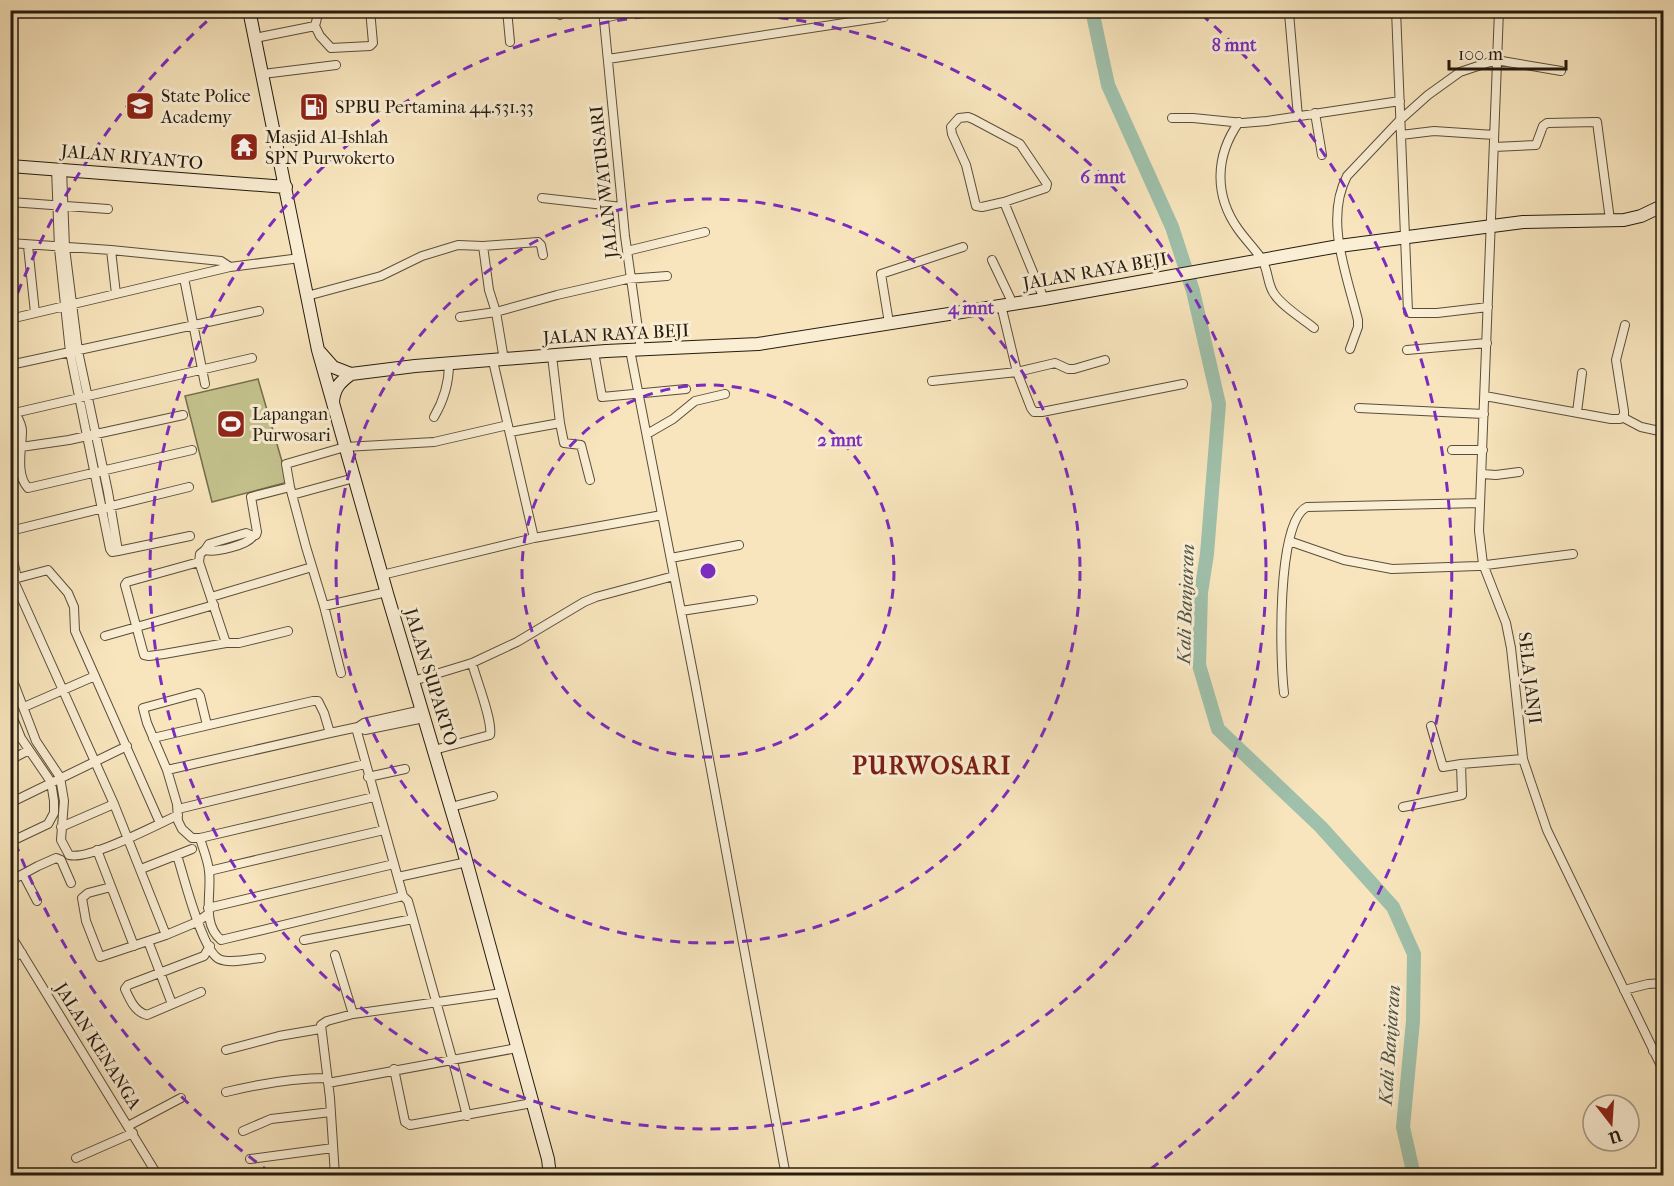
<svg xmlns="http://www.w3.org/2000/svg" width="1674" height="1186" viewBox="0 0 1674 1186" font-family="'IM FELL French Canon',serif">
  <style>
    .garden { fill: #c4c28d; stroke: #746e4e; stroke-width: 1.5 }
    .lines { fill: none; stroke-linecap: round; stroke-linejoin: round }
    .stream { stroke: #6e7e6d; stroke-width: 2 }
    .river { stroke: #9fc0ab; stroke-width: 14 }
    .street-casing { stroke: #5a4e3a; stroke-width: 10 }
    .secondary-casing { stroke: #251b0f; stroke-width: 14 }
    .street { stroke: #faeed4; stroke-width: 8 }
    .secondary { stroke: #faeed4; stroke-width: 12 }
    .ring { fill: none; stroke: #7b2cbf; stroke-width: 3; stroke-dasharray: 10 8 }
    .labels { text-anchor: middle; stroke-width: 6; stroke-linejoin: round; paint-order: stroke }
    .poi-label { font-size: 18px; fill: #251b0f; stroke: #faeed4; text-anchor: start }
    .street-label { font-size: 18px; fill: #251b0f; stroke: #faeed4 }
    .water-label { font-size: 20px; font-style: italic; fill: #505546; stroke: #faeed4 }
    .district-label { font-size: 24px; font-weight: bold; letter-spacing: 1.5px; fill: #7a1f14; stroke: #faeed4 }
    .centre { fill: #7b2cbf; stroke: #faeed4; stroke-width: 3 }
    .ring-label { font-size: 18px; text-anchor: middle; font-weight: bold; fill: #7b2cbf; stroke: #faeed4; stroke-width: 6; stroke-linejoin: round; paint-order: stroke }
  </style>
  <rect width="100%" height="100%" fill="#f8e5bd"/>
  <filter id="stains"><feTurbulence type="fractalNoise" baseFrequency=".00333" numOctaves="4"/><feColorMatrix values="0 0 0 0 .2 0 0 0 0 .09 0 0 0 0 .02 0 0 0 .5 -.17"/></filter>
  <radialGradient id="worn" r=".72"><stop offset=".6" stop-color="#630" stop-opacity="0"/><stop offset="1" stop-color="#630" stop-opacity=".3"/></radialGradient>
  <path class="garden" d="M258,379L288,482L212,502L185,396Z"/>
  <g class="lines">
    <path class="stream" d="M10,1166L26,1171L28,1176"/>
    <path class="river" d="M1092,10L1108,85L1172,227L1193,291L1219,404L1207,554L1201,593L1199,665L1218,729L1321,827L1393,907L1414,954L1413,1021L1403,1127L1414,1176"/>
    <g class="street-casing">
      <path id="street" d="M507,10L510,42
        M560,10V15
        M603,10L625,236L641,350
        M1220,10L1289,13L1298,117
        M1396,10L1408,312L1410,313H1437L1488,307
        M1499,10L1479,531L1483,564L1506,623L1511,648L1523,759L1547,830L1664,1072
        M1289,13L1330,10
        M604,18L638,10
        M315,26L320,36L331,48L370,46L373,43L370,10
        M255,38L315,26L319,10
        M608,59L884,17
        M263,74L336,65
        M1315,113L1322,155
        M1172,118H1193L1243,123L1267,121L1400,101
        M1239,122C1215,156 1214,195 1238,229C1245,239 1254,248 1261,258C1268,268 1267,282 1273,292C1280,305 1303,319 1314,328
        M1401,135L1434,131L1494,135
        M1494,147L1536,145L1543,126L1547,123L1597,122L1610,220
        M56,168L59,248L70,352L110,549L112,552L118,551L108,492L78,351L65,248L62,169
        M542,198L622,207
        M10,202L108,209
        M1004,202L982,207L976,206L966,165L952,134L951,127L959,118L968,117L973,119L1020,144L1047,184L1046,188L1004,202L1044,299
        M10,243L111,250L221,261L230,267
        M28,246L35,313
        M111,250L116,294
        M627,251L705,232
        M992,260L1013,304
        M184,278L205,384
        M307,296L381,276L422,256L458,245L483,246L538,242L541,245L543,255
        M1001,305L1017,372L1031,408L1034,412H1042L1183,384
        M460,317L496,312L489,290L483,246
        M10,319L230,267L300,258
        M889,323L881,274L963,247
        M1350,349L1358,327V320C1347,275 1324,220 1347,176L1400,120L1428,95L1460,72L1496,60L1561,71
        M630,350L695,683L786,1176
        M1407,350L1487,343
        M594,352L602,397L686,389
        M552,356L560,423L564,443L581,445L590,480
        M504,360L496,312L557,295L627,279L667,276
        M493,361L534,538
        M10,365L259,311
        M932,381L1017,372L1055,363L1068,369H1074L1105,360
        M1485,396L1611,419H1620L1624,416V411L1616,360L1625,325
        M1359,408L1484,414
        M1577,412L1582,373
        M15,413C18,418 22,424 22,431C22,448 15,474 28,488L192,450
        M10,414L252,358
        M434,417C444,400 449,384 449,364
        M1622,417L1641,427L1664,432
        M510,432L560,423
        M647,434L673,419L695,401L725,394
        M21,447L69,440L183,415
        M1452,450H1483
        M1482,474L1496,475L1519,472
        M292,495L354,478
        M10,531L189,487
        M246,533L253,536C248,545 215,553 205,550L209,544Z
        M253,536L256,535L257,532L251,497L290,487
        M1289,541L1344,560L1392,569L1478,566L1573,554
        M10,547L17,578
        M205,550L200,554L199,562L226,643
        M118,551L190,536
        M671,558L739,545
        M199,562L127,582L125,585L144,655L149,656L164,654L226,643H239L288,631
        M382,575L534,538L662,515
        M13,579L114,804L166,935
        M10,580L48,570L68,593L74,607L75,631L160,823
        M387,592L324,606L306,547L290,487L286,464L345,447L434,442L508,425
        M211,597L312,567
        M324,606L341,673
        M681,611L753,600
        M105,636L214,605
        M10,673L36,741L60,777L64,801L61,840L69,855C88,861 156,825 178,815
        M413,681L472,663L517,642L584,602L596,597L674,576
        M1284,693C1280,661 1276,521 1307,507L1480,503
        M24,707L95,676
        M10,711L21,738L51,782L54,801V813L48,824L10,842
        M207,725L200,696L198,693L143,708L147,723L167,770L177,804L178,821L182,829L192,838H200C203,849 208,860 209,871C212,894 201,923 221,940L403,896L356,728
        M1431,726L1443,767L1461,764L1523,759
        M358,727L364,723L422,710
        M153,738L313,701H318L324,713L330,733
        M434,750L490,735C493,721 476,679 472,663
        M10,760L29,750
        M167,770L330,733L358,727L365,730L424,718
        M368,777L405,769
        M10,803L127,746
        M451,807L493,796
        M1403,807L1462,795L1461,764
        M178,809L365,764
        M61,827L114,804
        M200,838L374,797
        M97,850L134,946
        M177,855C183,874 202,951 219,959C230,964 249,959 261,958
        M141,869L192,849
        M209,871L384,830
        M23,874L37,901
        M398,877L467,862
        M10,881L38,866L56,858L61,860L71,883
        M111,887L88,893L82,898L86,921L100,957L166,935L197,922L208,914
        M403,896L408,901L455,1069L467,1116
        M208,908L394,864
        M10,934L158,1176
        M304,940L413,919
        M148,941L172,1004
        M335,955L353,1014
        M10,959L22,953
        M1624,990L1648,984L1664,983
        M201,992L147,1015C135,1012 130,1000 125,989L128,985L204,956L210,946
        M226,1050L279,1036L320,1029
        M1653,1051L1664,1048
        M394,1069L405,1122L410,1125L532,1103
        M328,1083L517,1048
        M226,1092C259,1084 293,1078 327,1078
        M128,1126L181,1098
        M243,1131L271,1119L331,1112
        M76,1158L133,1133
        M250,1159L333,1148
        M335,1176L330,1098L321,1025L327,1021L353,1014L502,993"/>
    </g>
    <g class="secondary-casing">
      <path id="secondary" d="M249,10L318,350L388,597L461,842L548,1159L550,1176
        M10,166L286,187
        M318,350L333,367L351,374L415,366L606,351L758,344L1044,299L1339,246L1523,222L1624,220L1641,216L1664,205
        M333,402C334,388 340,382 351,374"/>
    </g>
    <use href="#street" class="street"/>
    <use href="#secondary" class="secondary"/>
  </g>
  <g class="ring">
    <circle cx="708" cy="571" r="186"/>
    <circle cx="708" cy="571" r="372"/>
    <circle cx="708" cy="571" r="558"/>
    <path d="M271 1173A744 744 0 0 1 11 832M11 310A744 744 0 0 1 215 14M1201 14A744 744 0 0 1 1145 1173"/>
  </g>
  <defs>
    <g id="university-square" transform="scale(1.5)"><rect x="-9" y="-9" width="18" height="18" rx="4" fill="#8f2418" stroke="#faeed4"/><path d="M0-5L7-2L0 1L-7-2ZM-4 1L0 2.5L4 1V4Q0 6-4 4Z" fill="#fff"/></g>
    <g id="fuel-square" transform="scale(1.5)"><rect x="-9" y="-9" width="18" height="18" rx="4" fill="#8f2418" stroke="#faeed4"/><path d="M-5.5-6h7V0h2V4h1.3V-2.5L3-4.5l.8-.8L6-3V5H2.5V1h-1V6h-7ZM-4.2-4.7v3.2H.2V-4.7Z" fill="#fff"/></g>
    <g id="temple-square" transform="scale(1.5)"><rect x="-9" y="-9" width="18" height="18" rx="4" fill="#8f2418" stroke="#faeed4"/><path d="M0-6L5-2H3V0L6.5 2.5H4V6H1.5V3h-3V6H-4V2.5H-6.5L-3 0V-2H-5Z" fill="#fff"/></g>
    <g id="stadium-square" transform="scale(1.5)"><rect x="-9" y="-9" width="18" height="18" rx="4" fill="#8f2418" stroke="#faeed4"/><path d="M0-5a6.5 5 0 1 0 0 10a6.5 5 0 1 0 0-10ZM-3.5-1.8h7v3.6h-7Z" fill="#fff"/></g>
  </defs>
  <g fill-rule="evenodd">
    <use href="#university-square" x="140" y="106"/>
    <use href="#fuel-square" x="314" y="107"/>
    <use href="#temple-square" x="244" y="147"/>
    <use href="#stadium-square" x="231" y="424"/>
  </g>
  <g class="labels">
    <g class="poi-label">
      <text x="161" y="102">State Police<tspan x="161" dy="21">Academy</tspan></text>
      <text x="335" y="113">SPBU Pertamina 44.531.33</text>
      <text x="265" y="143">Masjid Al-Ishlah<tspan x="265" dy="21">SPN Purwokerto</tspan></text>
      <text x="252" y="420">Lapangan<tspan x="252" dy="21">Purwosari</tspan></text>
    </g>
    <g class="street-label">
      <text transform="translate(132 157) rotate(5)" y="6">JALAN RIYANTO</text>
      <text transform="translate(604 182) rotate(-96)" y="6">JALAN WATUSARI</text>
      <text transform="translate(1095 271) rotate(-10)" y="6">JALAN RAYA BEJI</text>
      <text transform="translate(616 334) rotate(-3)" y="6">JALAN RAYA BEJI</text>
      <text transform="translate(431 677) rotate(73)" y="6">JALAN SUPARTO</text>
      <text transform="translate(1530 678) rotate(83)" y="6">SELA JANJI</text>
      <text transform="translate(98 1046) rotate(58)" y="6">JALAN KENANGA</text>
    </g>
    <g class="water-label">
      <text transform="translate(1185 604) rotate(-88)" y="7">Kali Banjaran</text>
      <text transform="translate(1389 1045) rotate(-86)" y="7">Kali Banjaran</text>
    </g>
    <g class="district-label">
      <text x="932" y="774">PURWOSARI</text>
    </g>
  </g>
  <circle cx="708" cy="571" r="9" class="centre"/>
  <g class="ring-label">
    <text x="1234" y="51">8 mnt</text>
    <text x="1103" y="183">6 mnt</text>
    <text x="971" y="314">4 mnt</text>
    <text x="840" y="446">2 mnt</text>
  </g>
  <rect width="1674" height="1186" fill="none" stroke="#f8e5bd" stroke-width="36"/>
  <rect x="12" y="12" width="1650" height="1162" fill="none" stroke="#251b0f" stroke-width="3"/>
  <rect x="18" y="18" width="1638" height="1150" fill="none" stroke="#251b0f" stroke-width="1.5"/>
  <g transform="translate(1611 1123) rotate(163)"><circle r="28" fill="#faeed4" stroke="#a59a85" stroke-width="1.5"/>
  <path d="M0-4.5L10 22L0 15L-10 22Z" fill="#8f2418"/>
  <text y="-9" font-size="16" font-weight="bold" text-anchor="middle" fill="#251b0f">U</text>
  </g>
  <path d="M1449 60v9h117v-9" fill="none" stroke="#251b0f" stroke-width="3"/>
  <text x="1458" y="60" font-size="18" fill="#251b0f" stroke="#faeed4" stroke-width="4.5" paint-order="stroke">100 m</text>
  <rect width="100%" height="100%" filter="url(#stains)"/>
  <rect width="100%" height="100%" fill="url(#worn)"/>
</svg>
